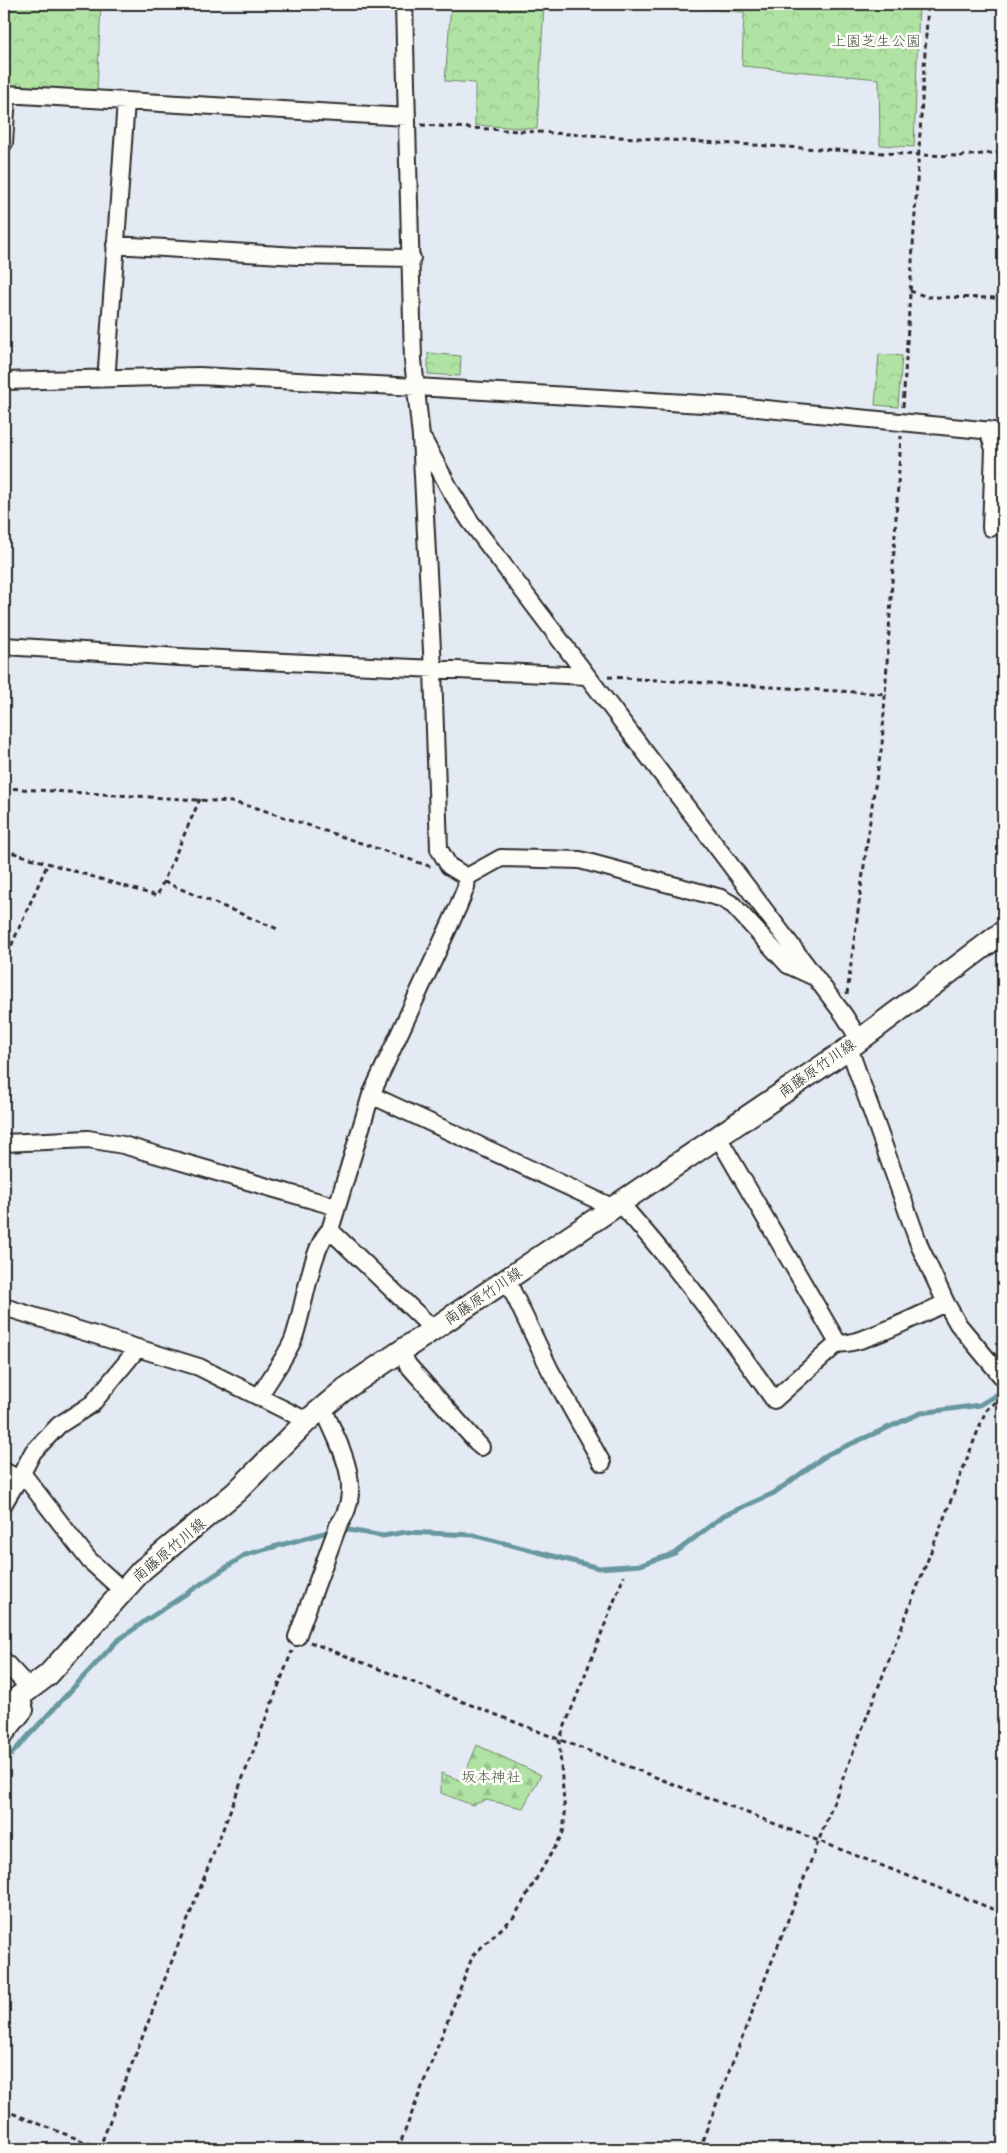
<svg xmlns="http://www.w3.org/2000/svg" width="1007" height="2153" viewBox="0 0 1007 2153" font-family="'Shantell Sans','Klee One',sans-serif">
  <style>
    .forest { fill: url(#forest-firs); stroke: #6d8667 }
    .park { fill: url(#park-crowns); stroke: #6d8667 }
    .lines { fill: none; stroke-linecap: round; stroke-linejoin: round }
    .stream { stroke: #68989f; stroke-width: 5 }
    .minor-casing { stroke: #2b2b2b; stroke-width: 20 }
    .major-casing { stroke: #2b2b2b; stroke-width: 25 }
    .path { stroke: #2b2b2b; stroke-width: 3; stroke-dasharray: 5 4; stroke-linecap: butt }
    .minor { stroke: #fdfcf7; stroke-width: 16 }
    .major { stroke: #fdfcf7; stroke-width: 21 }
    .labels { text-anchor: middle; stroke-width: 5; stroke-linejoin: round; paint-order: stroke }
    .park-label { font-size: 15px; fill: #4c5949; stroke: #fdfcf7 }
    .street-label { font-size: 15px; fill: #2b2b2b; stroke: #fdfcf7 }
  </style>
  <defs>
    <pattern id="forest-firs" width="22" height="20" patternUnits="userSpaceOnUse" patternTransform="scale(1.25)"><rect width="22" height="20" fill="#afe2a3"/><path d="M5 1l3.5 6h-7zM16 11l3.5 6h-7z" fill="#97c28c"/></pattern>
    <pattern id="park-crowns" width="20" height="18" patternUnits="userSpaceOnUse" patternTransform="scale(1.25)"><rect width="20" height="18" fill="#afe2a3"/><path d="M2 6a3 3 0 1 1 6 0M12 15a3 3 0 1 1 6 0" fill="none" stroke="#97c28c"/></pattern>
  </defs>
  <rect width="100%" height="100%" fill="#e4eaf4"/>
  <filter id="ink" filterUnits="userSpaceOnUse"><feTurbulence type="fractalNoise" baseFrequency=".02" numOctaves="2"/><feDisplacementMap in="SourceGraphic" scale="10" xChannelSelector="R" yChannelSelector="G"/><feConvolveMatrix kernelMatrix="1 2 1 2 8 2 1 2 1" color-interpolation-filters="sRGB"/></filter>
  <g filter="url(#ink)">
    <path class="forest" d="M477,1745L541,1775L523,1808L486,1800L472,1805L441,1793V1773L462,1781Z"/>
    <path class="park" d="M4,4H101L97,92L4,86Z
      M451,4H544L537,129L475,125V83L445,81Z
      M648,4H919L914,147L880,145L879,79L742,66L744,12Z
      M428,353L461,356L460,376L428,374Z
      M879,354L902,356L898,407L875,405Z"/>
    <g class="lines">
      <path class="stream" d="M343,1529L383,1536L406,1532L473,1535L599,1568L641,1565L675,1553L723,1516L774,1493L828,1454L921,1413L980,1405L1003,1391
        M4,1762L117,1641L148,1619L245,1555L331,1531"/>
      <g class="minor-casing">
        <path id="minor" d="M404,4L413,360L421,437L433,670L439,849L449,866L467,877L466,887L458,907L371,1095L330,1230L433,1329
          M4,94L407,117
          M4,143L7,95
          M115,245L297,256L412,258
          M107,368L126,101
          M4,381L199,376L417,387L736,406L1003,432
          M988,430L994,449L991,528
          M424,441L452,493L470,521L844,1015L859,1039
          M4,646L179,657L587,676
          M467,877L501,858L580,860L721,898L733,905L788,965L812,976
          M849,1048L920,1247L946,1303L958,1324L1003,1378
          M371,1095L614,1208
          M718,1137L838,1343C857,1348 924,1312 946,1303
          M4,1143L88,1139L123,1145L337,1207
          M620,1203C676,1266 726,1331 774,1400L838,1343
          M507,1280L550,1370L602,1463
          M4,1307L199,1367L307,1421
          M401,1351L408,1365L481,1447
          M259,1397C270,1378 284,1360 293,1340C303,1315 311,1246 330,1230
          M4,1471L19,1479
          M22,1473L33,1452L59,1425L92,1404L138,1348
          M4,1503L22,1473L89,1560L123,1591
          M297,1637L338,1526C366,1488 339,1445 323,1408
          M4,1661L30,1689
          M4,1736L25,1710L21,1697"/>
      </g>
      <g class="major-casing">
        <path id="major" d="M4,1708L48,1675L142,1570L236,1492L307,1421L345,1389L849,1048L1003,932"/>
      </g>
      <path class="path" d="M481,4L496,7L502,4
        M421,125L918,155L961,156L1003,152
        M910,291L928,297L1003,298
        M903,407L928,4
        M608,677L887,694
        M4,788L231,802L257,808L432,867
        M4,850L157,896L200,799
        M164,882L280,930
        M4,962L48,863
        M847,994L873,798L882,745L901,436
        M310,1642L1003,1913
        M4,2110L103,2149
        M99,2149L292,1651
        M398,2149L473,1955L514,1917L563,1833L565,1815L559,1741L624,1576
        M699,2149L984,1415L987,1409L1003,1397
        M998,2149L1003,2136"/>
      <use href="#minor" class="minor"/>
      <use href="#major" class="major"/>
    </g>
  </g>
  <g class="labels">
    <g class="park-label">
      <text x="876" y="46">上園芝生公園</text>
      <text x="491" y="1782">坂本神社</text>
    </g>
    <g class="street-label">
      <text transform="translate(817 1068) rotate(-35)" y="5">南藤原竹川線</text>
      <text transform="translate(483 1296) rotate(-34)" y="5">南藤原竹川線</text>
      <text transform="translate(169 1550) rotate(-40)" y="5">南藤原竹川線</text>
    </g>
  </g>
  <rect width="1007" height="2153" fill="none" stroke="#fdfcf7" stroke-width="20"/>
  <rect x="10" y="10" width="987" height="2133" fill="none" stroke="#2b2b2b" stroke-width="2" filter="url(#ink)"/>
</svg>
